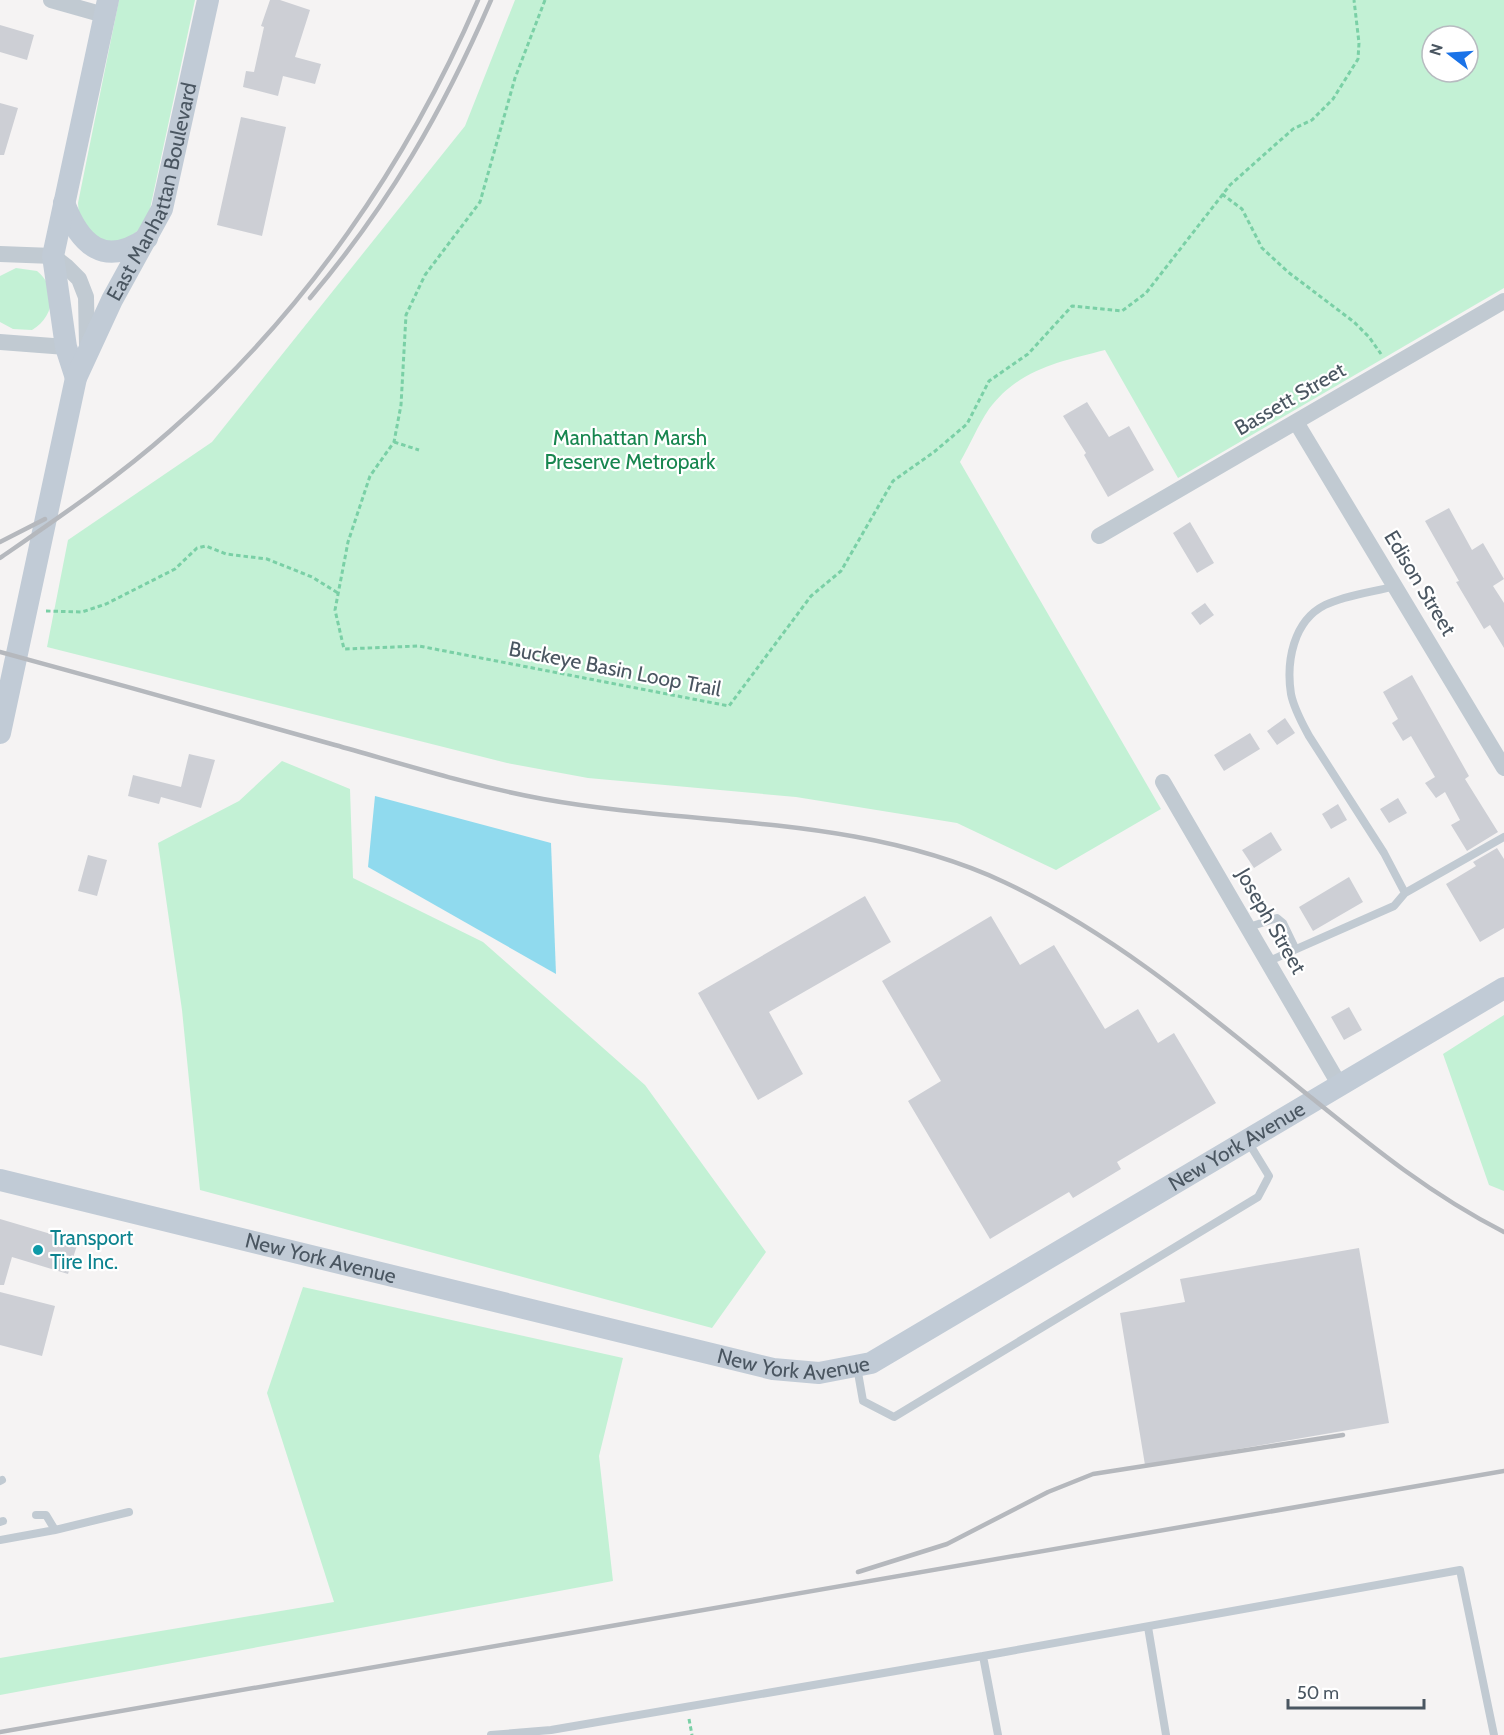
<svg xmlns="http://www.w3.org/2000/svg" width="1504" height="1735" viewBox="0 0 1504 1735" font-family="Cabin,sans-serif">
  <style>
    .green { fill: #c3f1d5; fill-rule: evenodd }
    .water { fill: #90daee }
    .building { fill: #cdcfd5 }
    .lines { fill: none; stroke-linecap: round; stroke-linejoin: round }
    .path { stroke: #7ad0a6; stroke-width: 3; stroke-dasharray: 4.5 3; stroke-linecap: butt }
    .lane { stroke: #c1cad2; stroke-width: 8 }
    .street { stroke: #c1cad2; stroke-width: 16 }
    .secondary { stroke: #c1cbd6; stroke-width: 22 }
    .rail { stroke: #b5b8bd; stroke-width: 4.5 }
    .culture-dot { fill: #0f9aa8; stroke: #fff; stroke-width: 2 }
    .labels { text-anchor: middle; stroke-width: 4.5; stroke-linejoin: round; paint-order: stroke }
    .street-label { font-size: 21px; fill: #4a5661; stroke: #fff }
    .park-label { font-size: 21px; fill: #17864f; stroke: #fff }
    .culture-label { font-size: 21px; fill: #0d838f; stroke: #fff; text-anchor: start }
  </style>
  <rect width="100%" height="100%" fill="#f5f3f3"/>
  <path class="green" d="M119,0H195L150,209L143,227L120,244L93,239L79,216L78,203Z
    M515,0H1504V288L1178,478L1105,350C1059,362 1019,369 989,409C978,425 970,445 960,462L1161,809L1056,870L957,823L796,797L588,778L507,763L47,647L68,540L212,442L465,126ZM1432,36H1468V72H1432Z
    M16,268L37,271C58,288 55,316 32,330L13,329L0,322V276Z
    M282,761L350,789L353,878L483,942L645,1085L766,1252L712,1328L200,1190L182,1010L158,843L239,801Z
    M1504,1015V1191L1489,1185L1443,1054Z
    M303,1287L623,1358L599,1456L613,1581L0,1695V1658L334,1602L267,1393Z"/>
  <path class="water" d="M375,796L551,843L556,974L368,867Z"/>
  <path class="building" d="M270,0H280L310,10L295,57L321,64L315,84L283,76L278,96L243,87L246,71L254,72L264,27L261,26Z
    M0,25L34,35L27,60L0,52Z
    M0,103L18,108L4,155H0Z
    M241,117L286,127L262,236L217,225Z
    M1087,402L1109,437L1129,426L1154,470L1108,497L1084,455L1086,453L1063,416Z
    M1449,508L1472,550L1483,543L1504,579L1493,586L1504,603V648L1490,625L1484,629L1456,582L1459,581L1425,521Z
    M1190,522L1214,563L1197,573L1173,533Z
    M1205,603L1214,615L1200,625L1191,613Z
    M1412,675L1469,776L1465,779L1498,832L1467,851L1451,825L1460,820L1445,792L1436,798L1425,783L1435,777L1411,736L1403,741L1392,723L1398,719L1383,692Z
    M1285,718L1295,733L1277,745L1267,731Z
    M1250,733L1260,749L1224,771L1214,755Z
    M189,754L215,760L201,808L161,797L159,804L128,796L133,775L181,787Z
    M1398,798L1407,813L1389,823L1380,809Z
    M1338,804L1347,820L1331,829L1322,814Z
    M1271,832L1282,850L1254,868L1242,850Z
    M1497,848L1504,859V928L1480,942L1446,884L1476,866L1473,862Z
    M88,855L107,860L97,896L78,891Z
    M1349,877L1363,902L1313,931L1299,907Z
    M865,896L891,942L769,1012L803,1074L758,1100L698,993Z
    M991,916L1020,965L1054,945L1105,1029L1138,1009L1158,1043L1174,1033L1216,1103L1117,1162L1121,1169L1073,1198L1069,1192L990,1239L908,1101L941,1081L882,981Z
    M1349,1007L1362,1030L1344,1040L1331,1017Z
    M0,1219L78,1242L68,1274L12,1257L4,1285H0Z
    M1359,1248L1389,1423L1145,1465L1120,1313L1185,1302L1180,1279Z
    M0,1292L55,1306L42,1356L0,1345Z"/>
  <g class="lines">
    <path class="path" d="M545,0L515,78L480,202L425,275L406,315L401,405L394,442L370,476L348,542L335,610L344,649L419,646L729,706L811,596L841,571L893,481L934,452L967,424L989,381L1028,354L1072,306L1122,311L1146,293L1230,185L1293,129L1312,120L1333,99L1358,59L1359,43L1354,0
      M1222,194L1242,209L1262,248L1288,272L1354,322L1369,337L1381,354
      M394,442L419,450
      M46,611L82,612L106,604L175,569L197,548L206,546L226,554L267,559L312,577L338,593
      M689,1719L692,1735"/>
    <path class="lane" d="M1396,586C1373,592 1346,595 1325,605C1293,621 1286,662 1291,694C1294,709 1302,723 1309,736L1384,853L1405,893L1504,837
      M1249,927L1277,918L1283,923L1295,948
      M1269,961L1394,906L1405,893
      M857,1367L863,1401L894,1417L1258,1197L1269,1176L1247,1140
      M0,1481L2,1480
      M36,1515H46L55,1530
      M0,1522L3,1521
      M0,1540L55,1530L129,1512
      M1148,1627L1166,1735
      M983,1656L1460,1570L1494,1735
      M491,1735L551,1730L983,1656L998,1735"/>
    <path class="street" d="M51,0L104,15
      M0,254L53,256L66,266L79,279L86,297L87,345
      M0,342L66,347
      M1296,422L1504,768
      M1099,536L1504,301
      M1163,782L1339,1084"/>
    <g class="secondary">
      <path d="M64,203C80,245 104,268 147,238"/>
      <path d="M76,378L66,347L53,256L108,0"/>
      <path id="s1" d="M0,733L76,378L112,300L162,209L208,0"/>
      <path id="s2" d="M0,1180L773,1369L819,1373L871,1363L1504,988"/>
    </g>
    <path class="rail" d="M310,298C388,206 443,111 491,0
      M0,542L45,519
      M0,558C58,518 117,478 170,431C305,313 407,164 478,0
      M0,652C112,682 223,714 335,745C403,764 472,786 543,799C697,827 858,814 1004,882C1117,935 1212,1017 1308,1095C1371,1146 1431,1195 1504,1232
      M858,1572L947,1544L1048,1492L1093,1474L1343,1435
      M0,1732L1504,1471"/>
  </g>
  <circle class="culture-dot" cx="38" cy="1250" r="6"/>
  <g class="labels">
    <g class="street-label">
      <text dy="7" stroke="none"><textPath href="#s1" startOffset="566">East Manhattan Boulevard</textPath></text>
      <text transform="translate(1290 399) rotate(-30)" y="7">Bassett Street</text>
      <text transform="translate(1420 583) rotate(59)" y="7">Edison Street</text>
      <text transform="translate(615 669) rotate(11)" y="7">Buckeye Basin Loop Trail</text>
      <text transform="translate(1271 921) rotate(60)" y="7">Joseph Street</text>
      <text dy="7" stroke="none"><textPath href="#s2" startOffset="1320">New York Avenue</textPath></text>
      <text dy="7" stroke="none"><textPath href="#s2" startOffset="330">New York Avenue</textPath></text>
      <text dy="7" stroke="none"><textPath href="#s2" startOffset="816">New York Avenue</textPath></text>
    </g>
    <g class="park-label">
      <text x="630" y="445">Manhattan Marsh<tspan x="630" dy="24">Preserve Metropark</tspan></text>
    </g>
    <g class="culture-label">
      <text x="50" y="1245">Transport<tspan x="50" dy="24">Tire Inc.</tspan></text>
    </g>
  </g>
  <g transform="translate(1450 54) rotate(287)"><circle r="28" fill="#ffffff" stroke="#b7bbc0" stroke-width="1.5"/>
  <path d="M0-4.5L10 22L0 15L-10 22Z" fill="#1a73e8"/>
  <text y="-9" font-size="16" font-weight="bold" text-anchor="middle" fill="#4a5661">N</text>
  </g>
  <path d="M1288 1699v9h136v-9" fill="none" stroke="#4a5661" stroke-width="3"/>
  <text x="1297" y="1699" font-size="18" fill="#4a5661" stroke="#ffffff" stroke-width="4.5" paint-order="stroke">50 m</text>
</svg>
